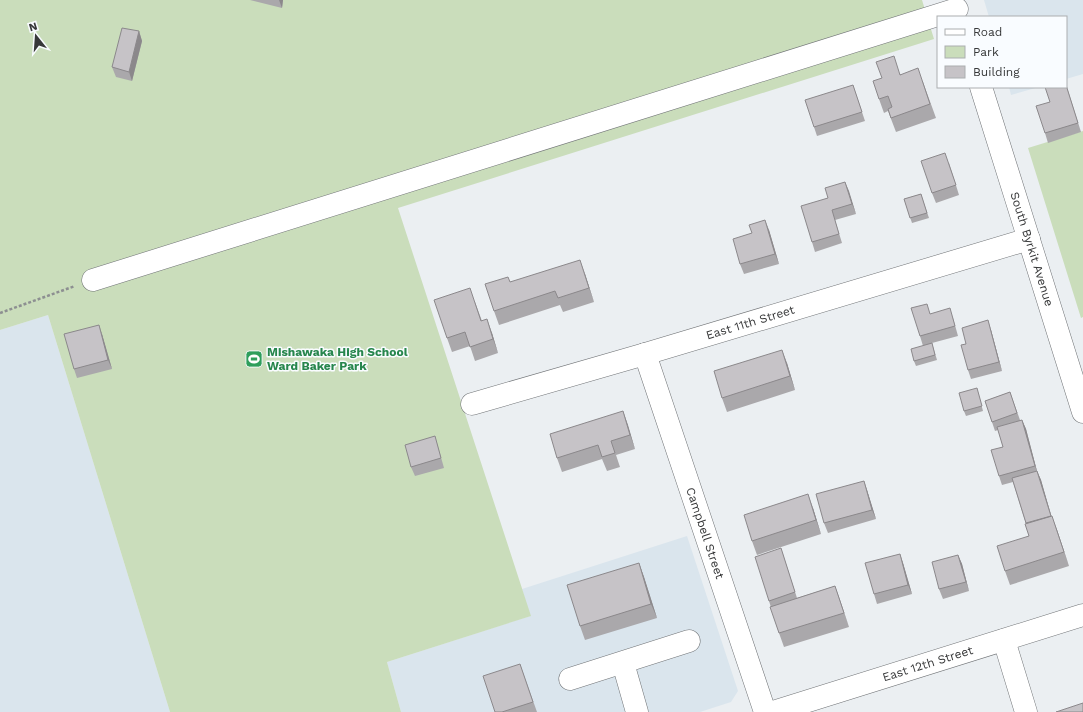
<svg xmlns="http://www.w3.org/2000/svg" width="1083" height="712" viewBox="0 0 1083 712" font-family="'Work Sans',sans-serif">
  <style>
    .built { fill: #dae5ed }
    .green { fill: #caddbb }
    .lines { fill: none; stroke-linecap: round; stroke-linejoin: round }
    .minor-casing { stroke: #717477; stroke-width: 23 }
    .path { stroke: #8d8f91; stroke-width: 2.5; stroke-dasharray: 3 2; stroke-linecap: butt }
    .minor { stroke: #fff; stroke-width: 22 }
    .wall { fill: #aaa8ab }
    .shaded-wall { fill: #8b888b }
    .building { fill: #c6c3c7; stroke: #8b888b }
    .labels { text-anchor: middle; stroke-width: 3; stroke-linejoin: round; paint-order: stroke }
    .street-label { font-size: 12px; fill: #373839; stroke: #f9fcff }
    .leisure-label { font-size: 12px; font-weight: bold; fill: #27864d; stroke: #f9fcff; text-anchor: start }
  </style>
  <rect width="100%" height="100%" fill="#ebeff2"/>
  <path class="built" d="M984,0H1083V74L1066,79V17H989Z
    M1009,87H1039L1011,95Z
    M48,315L170,712H0V330Z
    M687,536L738,691L731,702L700,712H401L387,662L530,616L522,589Z"/>
  <path class="green" d="M0,0H922L934,39L398,208L531,616L387,662L401,712H170L48,315L0,330Z
    M1083,131V317L1081,318L1028,148Z"/>
  <g class="lines">
    <g class="minor-casing">
      <g id="minor">
        <path id="s1" d="M981,87L1083,412"/>
        <path d="M93,280L957,9"/>
        <path id="s2" d="M645,354L765,712"/>
        <path id="s3" d="M472,404L645,354L1029,239"/>
        <path d="M1004,640L1026,712"/>
        <path d="M623,663L637,712"/>
        <path d="M570,679L689,641"/>
        <path id="s4" d="M773,712L1083,615"/>
      </g>
    </g>
    <path class="path" d="M0,313L75,286"/>
    <use href="#minor" class="minor"/>
  </g>
  <path class="wall" d="M250,0H283L282,8Z
    M139,31L142,41L132,81L116,77L112,67Z
    M900,74L923,82L936,118L896,132L888,111L884,113L879,99Z
    M1066,84L1081,132L1048,143L1045,133L1050,102L1066,87Z
    M853,85L865,121L817,136L814,127Z
    M949,163L959,195L936,203L932,193Z
    M845,182L856,214L835,220L842,243L815,252L812,242L828,198Z
    M921,194L929,218L912,223L904,199Z
    M769,230L779,264L744,274L740,264Z
    M585,274L594,302L563,312L560,305L499,325L494,311L510,282Z
    M475,302L482,321L492,333L498,353L475,361L470,346L452,352L447,338Z
    M930,314L953,318L958,336L932,343L937,360L916,366L914,361L923,346L920,336Z
    M991,330L1002,371L971,379L968,370L966,344Z
    M102,334L112,369L77,378L74,369Z
    M787,363L795,390L727,412L722,398Z
    M977,388L983,411L966,416L964,411Z
    M1010,392L1020,420H1022L1026,429L1037,471L1041,480L1051,516L1057,530L1069,566L1010,585L1005,571L1029,536L1026,524L1013,482L1002,485L999,476L1003,447L998,430L995,431L985,401Z
    M623,411L635,449L616,455L620,467L607,471L602,459L562,472L557,458Z
    M435,436L444,468L415,476L411,467Z
    M864,481L867,490L876,519L828,533L824,523Z
    M813,508L821,534L757,555L752,541Z
    M781,548L797,598L835,586L849,627L784,647L779,633L769,601Z
    M900,554L903,563L912,594L877,604L874,594Z
    M958,555L962,564L969,591L943,599L939,589Z
    M639,563L644,577L657,618L585,640L580,626Z
    M520,664L537,712H495Z"/>
  <path class="shaded-wall" d="M279,0H283L282,8Z
    M139,31L142,41L132,81L129,72Z
    M845,182L849,191L856,214L852,204Z
    M765,220L769,230L779,264L775,254Z
    M580,260L585,274L594,302L589,288Z
    M487,319L492,333L498,353L493,339Z
    M988,320L991,330L1002,371L999,362Z
    M99,325L102,334L112,369L108,360Z
    M782,350L787,363L795,390L790,376Z
    M623,411L628,425L635,449L630,435Z
    M1022,420L1026,429L1038,475L1035,466Z
    M1037,471L1041,480L1054,525L1051,516Z
    M864,481L867,490L876,519L872,510Z
    M808,494L813,508L821,534L816,520Z
    M1052,516L1057,530L1069,566L1064,552Z
    M900,554L903,563L912,594L908,585Z
    M958,555L962,564L969,591L966,582Z
    M639,563L644,577L657,618L651,604Z
    M835,586L840,600L849,627L844,613Z"/>
  <path class="building" d="M122,28L139,31L129,72L112,67Z
    M894,56L900,75L918,68L930,104L891,118L888,109L892,107L888,96L879,99L873,81L882,78L876,62Z
    M853,85L862,112L814,127L805,100Z
    M1066,85L1078,123L1045,133L1036,106L1050,102L1045,87H1066Z
    M945,153L956,185L932,193L921,161Z
    M845,182L852,204L832,210L839,234L812,242L801,206L828,198L825,188Z
    M921,194L927,213L910,218L904,199Z
    M765,220L775,254L740,264L733,239L752,233L749,225Z
    M580,260L589,288L558,298L555,291L494,311L485,284L508,277L510,282Z
    M470,288L481,321L487,319L493,339L470,347L465,332L447,338L434,300Z
    M927,304L930,314L950,308L955,326L920,336L911,308Z
    M988,320L999,362L968,370L961,345L966,344L962,328Z
    M99,325L108,360L74,369L64,334Z
    M932,343L935,355L914,361L911,349Z
    M782,350L790,376L722,398L714,371Z
    M977,388L982,406L964,411L959,393Z
    M1010,392L1017,413L992,422L985,401Z
    M623,411L630,435L611,441L615,453L602,457L598,445L557,458L550,434Z
    M1022,420L1035,466L999,476L991,450L1003,447L997,427Z
    M435,436L441,458L411,467L405,445Z
    M1037,471L1051,516L1026,523L1012,478Z
    M864,481L872,510L824,523L816,494Z
    M808,494L816,520L752,541L744,515Z
    M1052,516L1064,552L1005,571L997,546L1029,536L1025,524Z
    M781,548L795,592L769,601L755,557Z
    M900,554L908,585L874,594L865,563Z
    M958,555L966,582L939,589L932,562Z
    M639,563L651,604L580,626L567,585Z
    M835,586L844,613L779,633L770,607Z
    M520,664L533,702L502,712H495L483,676Z
    M1083,703V712H1056Z"/>
  <defs>
    <g id="stadium-square" transform="scale(0.9)"><rect x="-9" y="-9" width="18" height="18" rx="4" fill="#2e9e5b" stroke="#f9fcff"/><path d="M0-5a6.5 5 0 1 0 0 10a6.5 5 0 1 0 0-10ZM-3.5-1.8h7v3.6h-7Z" fill="#fff"/></g>
  </defs>
  <g fill-rule="evenodd">
    <use href="#stadium-square" x="254" y="359"/>
  </g>
  <g class="labels">
    <g class="street-label">
      <text dy="4" stroke="none"><textPath href="#s1" startOffset="170">South Byrkit Avenue</textPath></text>
      <text dy="4" stroke="none"><textPath href="#s3" startOffset="290">East 11th Street</textPath></text>
      <text dy="4" stroke="none"><textPath href="#s2" startOffset="189">Campbell Street</textPath></text>
      <text dy="4" stroke="none"><textPath href="#s4" startOffset="162">East 12th Street</textPath></text>
    </g>
    <g class="leisure-label">
      <text x="267" y="356">Mishawaka High School<tspan x="267" dy="14">Ward Baker Park</tspan></text>
    </g>
  </g>
  <rect x="937" y="16" width="130" height="72" fill="#f9fcff" stroke="#abaeb0"/>
  <rect x="945" y="29" width="20" height="6" fill="#ffffff" stroke="#abaeb0"/>
  <text x="973" y="36" font-size="12" fill="#373839">Road</text>
  <rect x="945" y="46" width="20" height="12" fill="#caddbb" stroke="#abaeb0"/>
  <text x="973" y="56" font-size="12" fill="#373839">Park</text>
  <rect x="945" y="66" width="20" height="12" fill="#c6c3c7" stroke="#abaeb0"/>
  <text x="973" y="76" font-size="12" fill="#373839">Building</text>
  <g transform="translate(36 36) rotate(343)" stroke="#f9fcff" stroke-width="3" paint-order="stroke">
  <path d="M0-3L7 15L0 10L-7 15Z" fill="#373839"/>
  <text y="-6" font-size="11" font-weight="bold" text-anchor="middle" fill="#373839">N</text>
  </g>
</svg>
